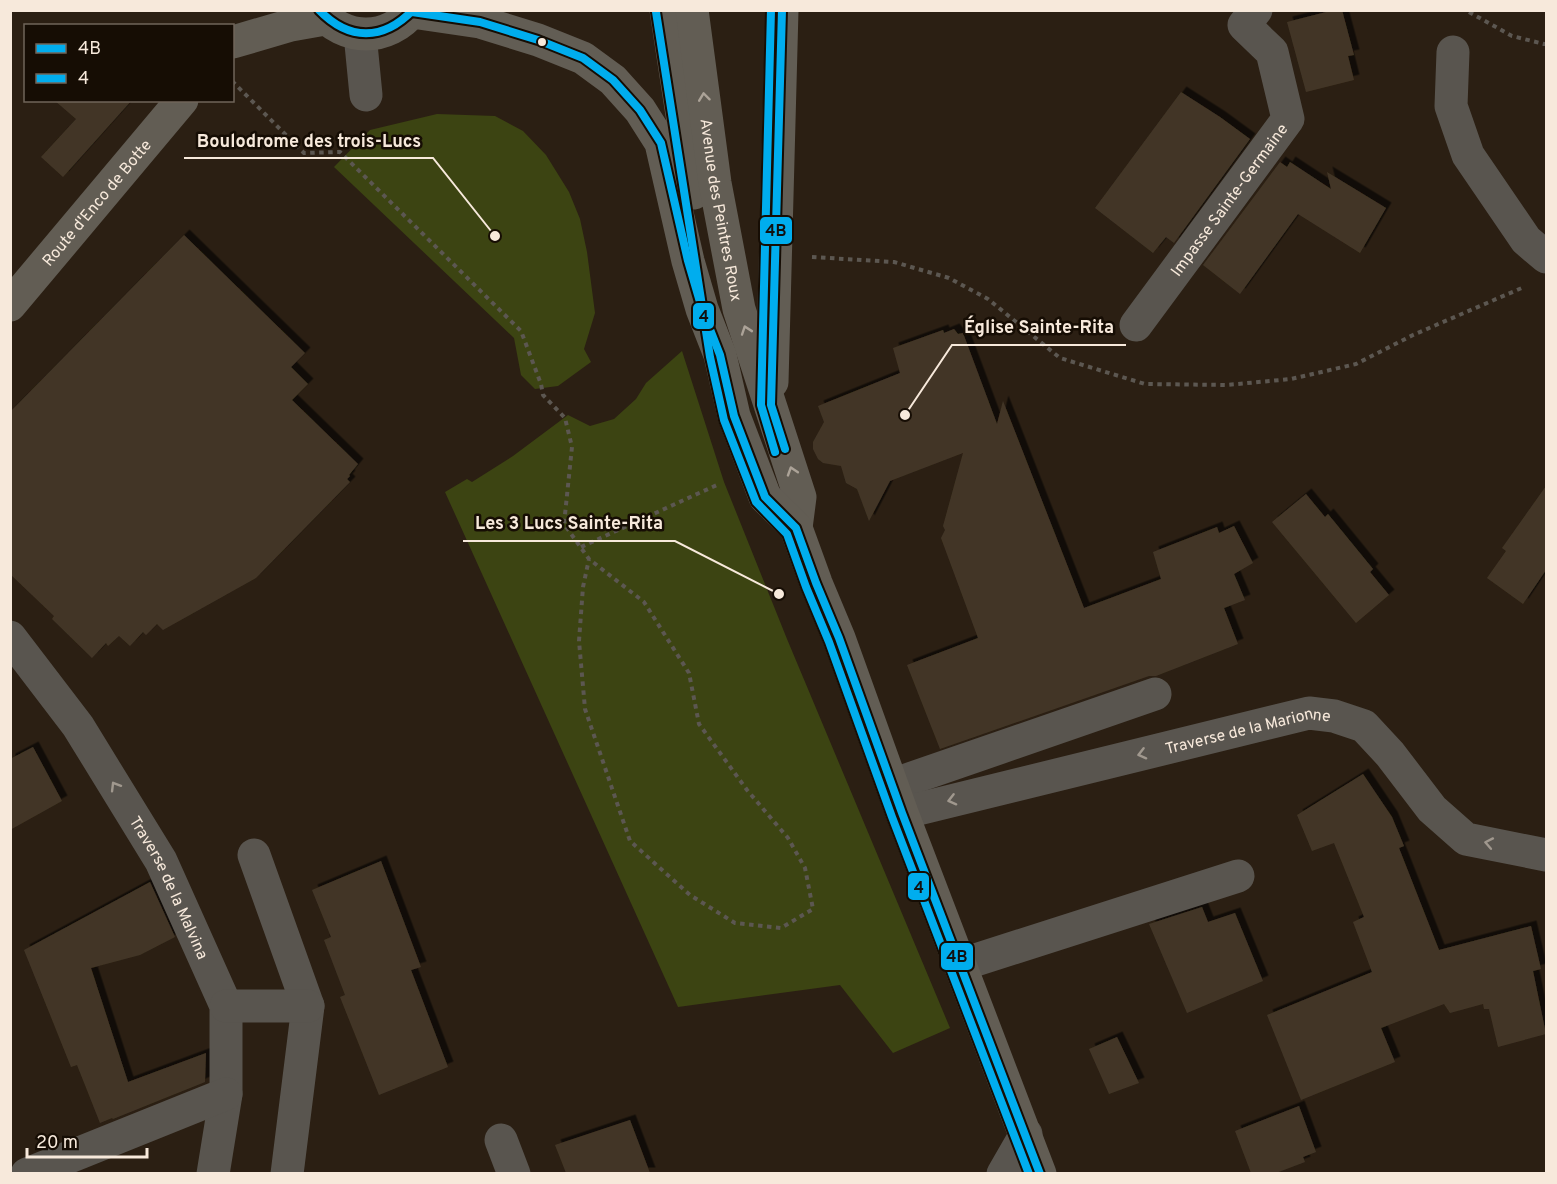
<svg xmlns="http://www.w3.org/2000/svg" width="1557" height="1184" viewBox="0 0 1557 1184" font-family="Overpass,sans-serif">
  <style>
    .green { fill: #3c4412 }
    .building { fill: #423626; filter: url(#shadow) }
    .lines { fill: none; stroke-linecap: round; stroke-linejoin: round }
    .path { stroke: #5c5751; stroke-width: 4; stroke-dasharray: 4.5 4.5; stroke-linecap: butt }
    .minor { stroke: #59554f; stroke-width: 33 }
    .major { stroke: #625d54; stroke-width: 33 }
    .bus-1-casing { stroke: #160d04; stroke-width: 12 }
    .bus-2-casing { stroke: #160d04; stroke-width: 12 }
    .bus-1 { stroke: #00adee; stroke-width: 8 }
    .bus-2 { stroke: #00adee; stroke-width: 8 }
    .oneway { stroke: #aca398 }
    .oneway2 { stroke: #a0988e }
    .bus-dot { fill: #f7e9db; stroke: #160d04; stroke-width: 2 }
    .labels { text-anchor: middle; stroke-width: 5; stroke-linejoin: round; paint-order: stroke }
    .street-label { font-size: 16px; fill: #f7e9db; stroke: #160d04 }
    .leader { fill: none; stroke: #f7e9db; stroke-width: 2 }
    .callout-dot { fill: #f7e9db; stroke: #160d04; stroke-width: 2 }
    .callout-label { font-size: 18px; text-anchor: middle; font-weight: bold; fill: #f7e9db; stroke: #160d04; stroke-width: 5; stroke-linejoin: round; paint-order: stroke }
    .line-badge { stroke: #160d04; stroke-width: 2 }
    .pale-badge-label { font-size: 16px; text-anchor: middle; font-weight: bold; fill: #111 }
  </style>
  <defs>
    <filter id="shadow"><feDropShadow dx="5.5" dy="-5.5" stdDeviation="0" flood-color="#0009"/></filter>
  </defs>
  <rect width="100%" height="100%" fill="#2b1f13"/>
  <path class="green" d="M437,114L495,116L523,131L546,155L569,192L580,219L587,252L595,313L584,349L591,362L558,386L535,389L521,375L514,338L334,167L370,130Z
    M682,351L724,482L787,639L950,1028L893,1053L840,985L678,1007L445,492L467,479L472,482L513,456L568,415L590,426L614,419L636,399L646,383Z"/>
  <path class="building" d="M1334,10H1342L1354,55L1348,56L1354,80L1306,92L1287,22Z
    M1181,92L1220,117L1250,139L1174,243L1166,237L1153,253L1095,208Z
    M54,100H132L63,177L41,157L76,119Z
    M1280,162L1287,167L1290,162L1331,189L1327,172L1386,208L1360,253L1298,214L1240,294L1203,265Z
    M184,235L305,353L291,367L308,384L292,400L358,464L349,475L350,476L347,479L350,482L256,578L163,630L157,624L146,635L143,632L130,646L119,636L108,646L106,643L92,658L52,619L54,616L10,574V412Z
    M954,329L958,334L963,333L997,424L1003,401L1084,608L1161,579L1153,552L1217,527L1219,533L1234,526L1253,563L1234,574L1245,600L1224,608L1238,644L1156,676H1149L940,749L907,665L978,638L941,538L945,530L943,526L963,453L890,481L869,521L857,489L846,483L841,466L823,463L818,459L813,449V442L824,422L818,406L900,373L893,348L943,330L944,333Z
    M1546,486V570L1523,604L1487,578L1506,551L1502,548Z
    M1306,494L1325,517L1328,514L1373,569L1370,572L1389,595L1356,623L1272,522Z
    M33,747L62,801L10,830V759Z
    M1363,774L1392,817L1404,846L1399,848L1439,950L1531,926L1541,969L1533,971L1546,1034L1498,1047L1489,1009H1484L1483,1004L1450,1013L1444,1004L1381,1028L1395,1062L1301,1100L1267,1015L1372,972L1353,922L1364,917L1334,843L1312,851L1297,815Z
    M381,861L421,967L411,970L448,1067L379,1095L340,997L345,995L324,940L331,937L312,890Z
    M150,882L175,937L140,955L91,968L128,1082L206,1053L205,1082L113,1119L112,1118L100,1123L77,1065L71,1067L24,950Z
    M1202,907L1208,922L1235,913L1263,981L1187,1013L1149,924Z
    M1117,1037L1139,1083L1109,1094L1089,1049Z
    M1299,1106L1316,1152L1303,1157L1305,1162L1276,1173H1251L1235,1131Z
    M630,1120L650,1173H566L555,1145Z"/>
  <g class="lines">
    <path class="path" d="M1469,12L1512,36L1544,44H1546
      M232,81L304,153L340,152L521,331L541,384L543,395L565,418L572,447L564,524L589,559L644,602L689,673L699,724L747,790L788,838L805,868L813,909L781,928L735,923L690,895L630,841L585,709L579,641L583,587L589,559
      M812,257L894,262L949,278L988,299L1060,358L1145,384L1227,385L1291,379L1356,364L1413,335L1524,287
      M581,547L719,484"/>
    <g class="minor">
      <path d="M360,34L366,95"/>
      <path d="M1453,52L1451,106L1468,155L1526,240L1546,257"/>
      <path id="s1" d="M1136,325L1288,119L1272,52L1244,25L1256,10"/>
      <path id="s2" d="M10,637L78,726L161,861L226,1006V1094L213,1174"/>
      <path d="M892,785L1155,694"/>
      <path id="s3" d="M902,813L1309,713L1334,716L1364,726L1390,754L1432,809L1466,839L1546,855"/>
      <path d="M254,855L308,1006L287,1174"/>
      <path d="M960,965L1238,876"/>
      <path d="M226,1006H308"/>
      <path d="M501,1140L514,1174"/>
      <path d="M27,1174L226,1094"/>
      <path d="M1003,1174L1026,1134"/>
    </g>
    <g class="major">
      <path d="M319,10C344,42 388,42 413,10"/>
      <path d="M666,10L694,193"/>
      <path id="s4" d="M692,10L715,183L739,309L800,497L796,528"/>
      <path d="M412,12L480,22L538,40L583,58L613,80L640,110L661,143L688,261L702,309L720,355L734,416L765,497L796,528L816,583L839,638L902,813L1040,1174"/>
      <path d="M233,42L291,25L325,19"/>
      <path id="s5" d="M10,305L182,100"/>
      <path d="M772,382L782,10"/>
    </g>
    <g class="bus-1-casing">
      <path id="bus-1" d="M319,10C349,41 383,41 413,10
        M782,10L771,405L785,449
        M412,12L480,22L538,40L583,58L613,80L640,110L661,143L688,261L702,309L720,355L734,416L765,497L796,528L816,583L839,638L902,813L1040,1174"/>
    </g>
    <g class="bus-2-casing">
      <path id="bus-2" d="M771,10L761,405L775,452
        M656,12L710,357L724,420L756,502L787,534L806,587L829,642L892,817L1029,1174"/>
    </g>
    <use href="#bus-1" class="bus-1"/>
    <use href="#bus-2" class="bus-2"/>
  </g>
  <defs><path id="oneway-chevron" d="M-2-3.5L2.5 0L-2 3.5" fill="none" stroke-width="1.6" stroke-linecap="round" stroke-linejoin="round" transform="scale(1.5)"/></defs>
  <g class="oneway">
    <use href="#oneway-chevron" transform="translate(704 97) rotate(-97)"/>
    <use href="#oneway-chevron" transform="translate(746 330) rotate(-109)"/>
    <use href="#oneway-chevron" transform="translate(792 471) rotate(-108)"/>
  </g>
  <g class="oneway2">
    <use href="#oneway-chevron" transform="translate(1142 754) rotate(166)"/>
    <use href="#oneway-chevron" transform="translate(115 786) rotate(-121)"/>
    <use href="#oneway-chevron" transform="translate(952 800) rotate(166)"/>
    <use href="#oneway-chevron" transform="translate(1489 843) rotate(-169)"/>
  </g>
  <circle class="bus-dot" cx="542" cy="42" r="5"/>
  <g class="labels">
    <g class="street-label">
      <text dy="6" stroke="none"><textPath href="#s1" startOffset="156">Impasse Sainte-Germaine</textPath></text>
      <text dy="6" stroke="none"><textPath href="#s5" startOffset="134">Route d'Enco de Botte</textPath></text>
      <text dy="6" stroke="none"><textPath href="#s4" startOffset="202">Avenue des Peintres Roux</textPath></text>
      <text dy="6" stroke="none"><textPath href="#s3" startOffset="356">Traverse de la Marionne</textPath></text>
      <text dy="6" stroke="none"><textPath href="#s2" startOffset="298">Traverse de la Malvina</textPath></text>
    </g>
  </g>
  <path class="leader" d="M495 236L433 158H184M905 415L952 345H1126M779 594L675 541H463"/>
  <g class="callout-dot">
    <circle cx="495" cy="236" r="6"/>
    <circle cx="905" cy="415" r="6"/>
    <circle cx="779" cy="594" r="6"/>
  </g>
  <g class="callout-label">
    <text x="309" y="147">Boulodrome des trois-Lucs</text>
    <text x="1039" y="333">Église Sainte-Rita</text>
    <text x="569" y="529">Les 3 Lucs Sainte-Rita</text>
  </g>
  <g class="line-badge">
    <rect x="759" y="216" width="34" height="29" rx="6" fill="#00adee"/>
    <rect x="692" y="302" width="23" height="28" rx="6" fill="#00adee"/>
    <rect x="907" y="872" width="23" height="29" rx="6" fill="#00adee"/>
    <rect x="940" y="942" width="34" height="29" rx="6" fill="#00adee"/>
  </g>
  <g class="pale-badge-label">
    <text x="776" y="236">4B</text>
    <text x="704" y="322">4</text>
    <text x="919" y="893">4</text>
    <text x="957" y="962">4B</text>
  </g>
  <rect width="1557" height="1184" fill="none" stroke="#f7e9db" stroke-width="24"/>
  <rect x="24" y="24" width="210" height="78" fill="#160d04" stroke="#70655a" stroke-width="1.5"/>
  <rect x="36" y="44" width="30" height="9" fill="#00adee" stroke="#70655a" stroke-width="1.5"/>
  <text x="78" y="54" font-size="18" fill="#f7e9db">4B</text>
  <rect x="36" y="74" width="30" height="9" fill="#00adee" stroke="#70655a" stroke-width="1.5"/>
  <text x="78" y="84" font-size="18" fill="#f7e9db">4</text>
  <path d="M27 1148v9h120v-9" fill="none" stroke="#f7e9db" stroke-width="3"/>
  <text x="36" y="1148" font-size="18" fill="#f7e9db" stroke="#160d04" stroke-width="4.5" paint-order="stroke">20 m</text>
</svg>
